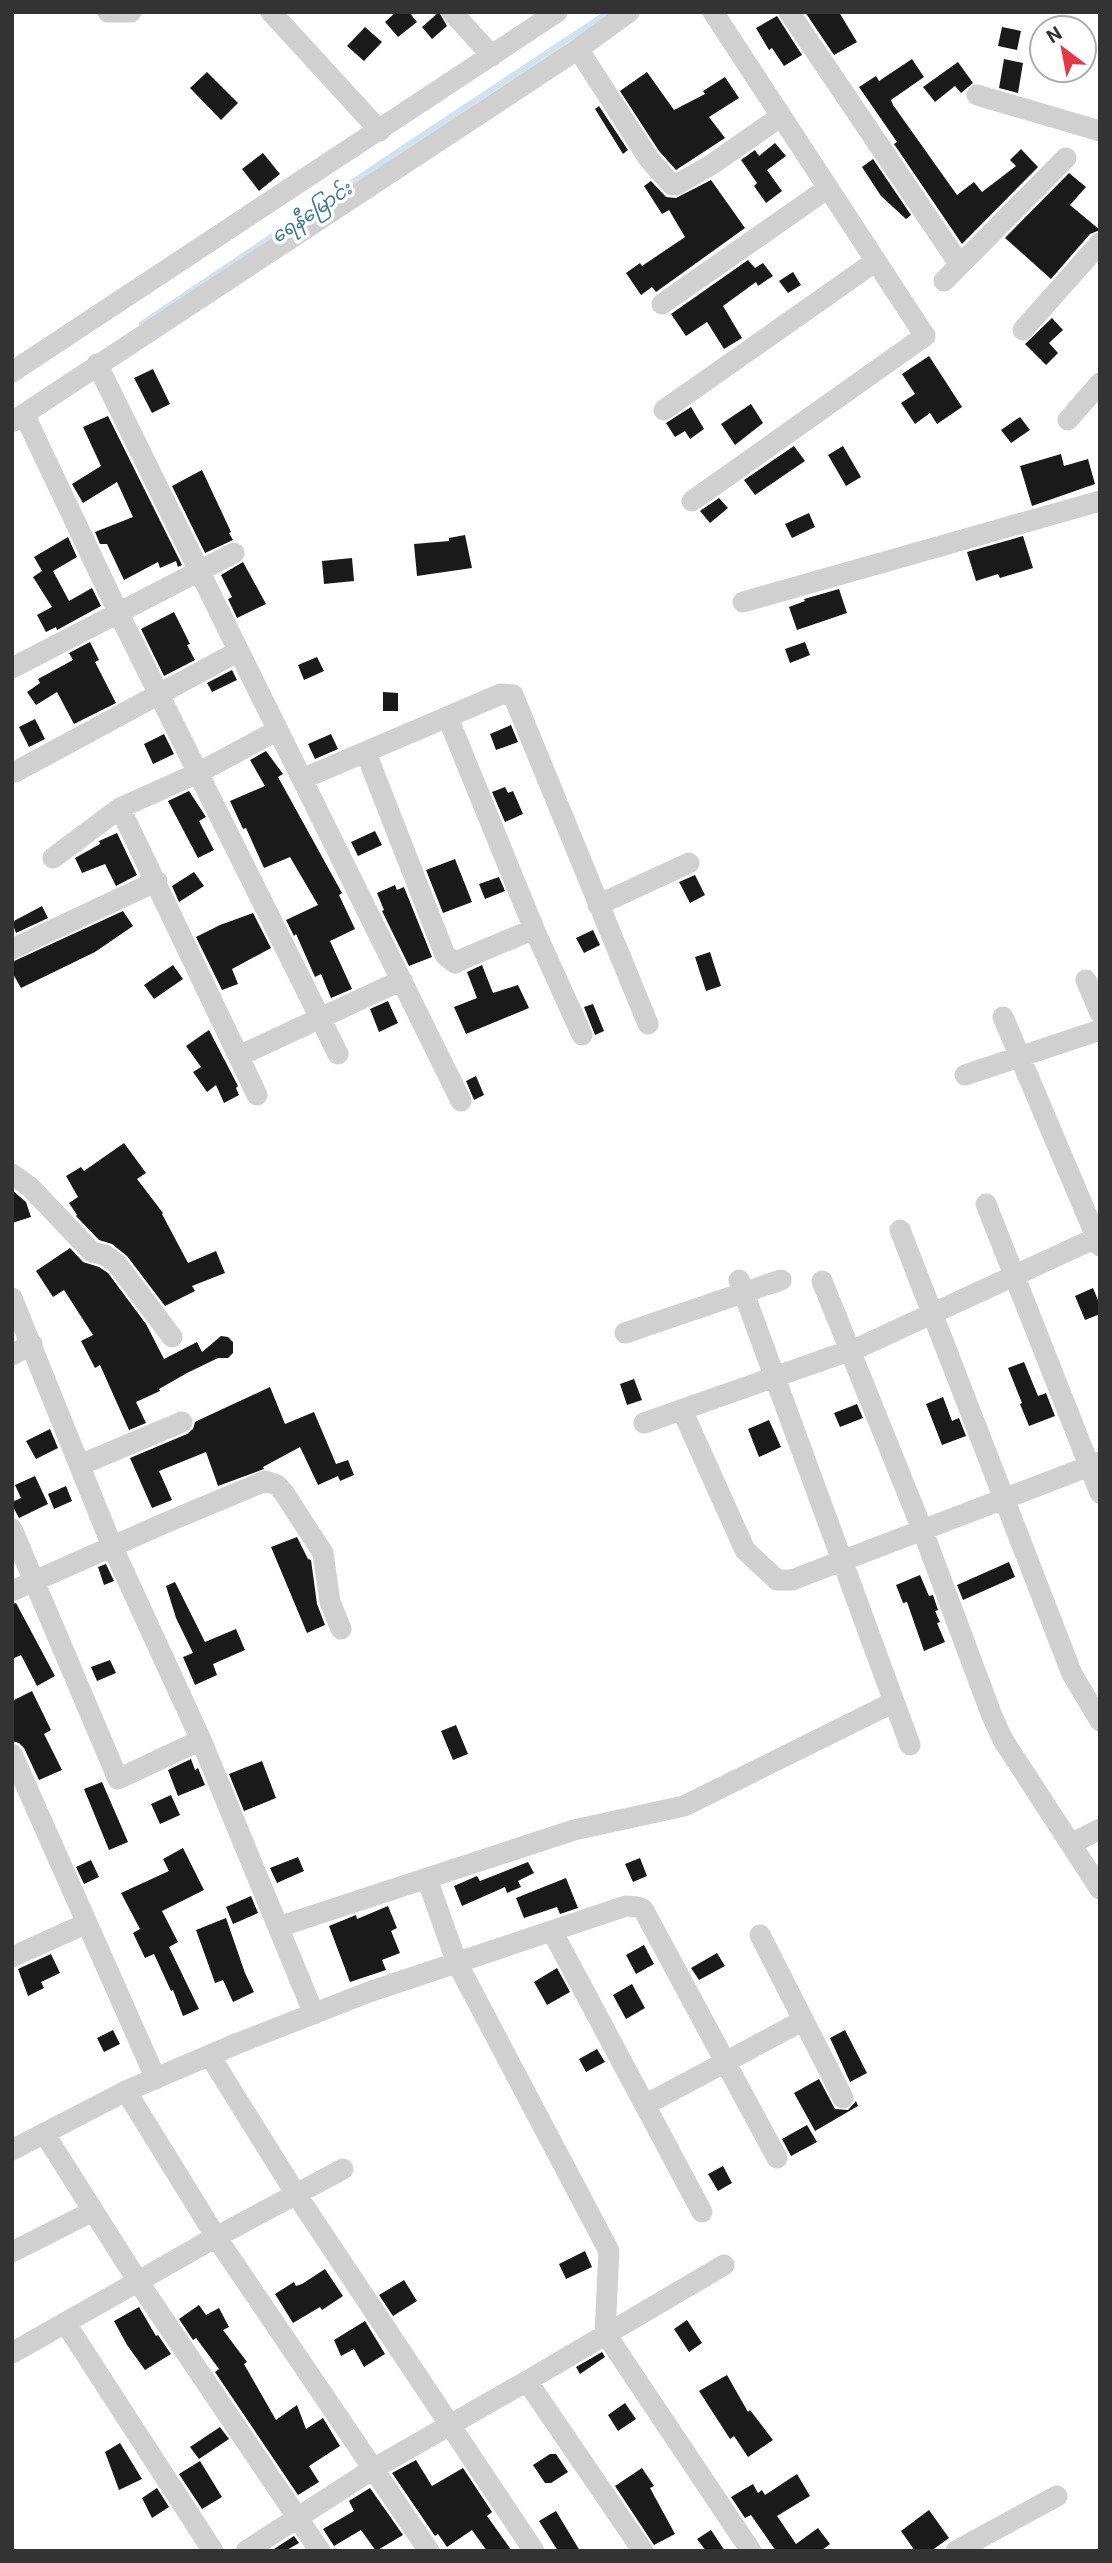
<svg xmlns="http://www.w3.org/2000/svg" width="1112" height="2563" viewBox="0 0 1112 2563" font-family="Roboto,'Noto Sans Myanmar',sans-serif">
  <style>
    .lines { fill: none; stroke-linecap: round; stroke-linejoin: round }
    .stream { stroke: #cfe2ee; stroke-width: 6 }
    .building { fill: #1a1a1a }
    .street { stroke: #d0d0d0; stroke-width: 21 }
    .labels { text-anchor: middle; stroke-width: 7; stroke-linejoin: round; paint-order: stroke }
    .water-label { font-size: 19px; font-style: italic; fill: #3f7597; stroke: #fff }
  </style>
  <rect width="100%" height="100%" fill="#fff"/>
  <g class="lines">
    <path class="stream" d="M142,324L408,145L609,12"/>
  </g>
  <path class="building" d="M396,12H409L417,22L398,37L385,22Z
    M439,12L447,26L432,39L422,27Z
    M805,12H839L857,42L834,55Z
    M777,16L802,55L784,66L772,48L769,50L756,28Z
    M365,27L382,42L364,61L347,46Z
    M1002,27L1021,31L1017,50L998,46Z
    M912,59L924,77L891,100L893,105L957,195L974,182L982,192L1016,166L1010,160L1021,149L1038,167L962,244L894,144L897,142L859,87L876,76L879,81Z
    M1004,59L1023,63L1018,93L999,88Z
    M958,62L973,83L961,93L955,86L935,102L923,87Z
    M207,72L238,103L221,120L190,88Z
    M647,72L674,110L705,94L703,91L725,77L739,98L709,117L725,138L676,170L659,151L620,91Z
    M599,106L628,150L623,154L595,109Z
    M775,143L786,156L767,170L782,191L766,203L754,186L757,183L741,160L755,150L759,156Z
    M263,153L280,174L259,191L242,169Z
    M873,159L911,215L906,219L881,196L862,167Z
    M1069,173L1086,187L1070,205L1100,230L1090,234L1051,279L1005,238Z
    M711,180L745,228L656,292L652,287L641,295L626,273L640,263L642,266L685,237L669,210L662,214L644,186L651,181L666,197L676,198Z
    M748,260L755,268L763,263L773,276L758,286L756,282L723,306L742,338L724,349L707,322L686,336L671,314Z
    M793,272L801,285L788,293L779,281Z
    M1052,318L1063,330L1049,343L1058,353L1046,365L1025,344Z
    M929,356L962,407L937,424L930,413L915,424L901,403L915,394L902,374Z
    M153,369L170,404L152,413L134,378Z
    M751,404L763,423L735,445L721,424Z
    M691,407L704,429L690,439L685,431L675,437L666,423Z
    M108,416L182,565L178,567L176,561L160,568L158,562L124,580L107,544H100L95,532L133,517L117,482L83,503L72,484L101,466L83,427Z
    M1020,417L1030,430L1011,443L1001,430Z
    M794,446L805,461L755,495L744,480Z
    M843,446L861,477L846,486L828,455Z
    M1061,454L1064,466L1088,459L1095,484L1032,506L1020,466Z
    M202,470L231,532L229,533L233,540L205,553L172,486Z
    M719,498L728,508L710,523L700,511Z
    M809,513L815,527L792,538L785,524Z
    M465,535L472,568L417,576L414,544L449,541V538Z
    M1023,536L1033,568L1000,578L998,574L976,581L967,552Z
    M68,537L77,557L53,571L69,601L92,588L101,606L57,630L56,627L46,632L37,615L52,607L33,577L42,571L34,557Z
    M352,558L354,581L324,584L322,561Z
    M243,562L266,604L237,618L228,599L232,597L221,575Z
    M839,589L847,613L797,630L789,607L805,601L804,599Z
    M174,612L190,644L187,645L195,660L164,676L141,629Z
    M90,642L99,660L95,662L116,703L74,724L57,692L36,705L27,692L40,683L38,679L73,660L69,653Z
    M805,642L810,655L790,663L785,649Z
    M317,657L324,671L304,680L298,665Z
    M232,670L237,680L212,692L207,683Z
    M383,692L398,693V711H383Z
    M35,719L45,739L29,747L19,727Z
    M511,725L518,742L496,750L490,734Z
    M164,734L174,754L153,764L144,744Z
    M331,734L338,749L315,759L308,744Z
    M266,751L283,774L278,777L342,893L339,895L355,929L330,941L352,989L331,998L321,974L315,977L296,934L294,936L286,920L318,905L290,857L264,868L246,828L243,829L230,801L265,786L250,760Z
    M505,787L508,793L513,791L523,814L505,822L492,792Z
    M189,791L206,817L199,821L214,850L198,858L168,801Z
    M375,831L382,845L358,856L351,842Z
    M117,833L137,875L116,886L105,864L82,873L75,858L100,844L99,841Z
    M455,859L472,902L443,913L426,870Z
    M194,872L204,886L179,902L172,886Z
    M695,875L705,895L690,903L679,882Z
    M499,877L505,891L485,899L479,884Z
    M395,885L397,890L404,887L432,957L409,966L382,911L384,910L377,893Z
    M42,906L48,918L16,933L12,922Z
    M123,911L133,926L95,952L21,988L12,972V962Z
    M253,913L271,948L232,969L238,984L222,990L196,937L220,925Z
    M593,930L600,945L584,953L576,938Z
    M710,952L721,986L706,991L695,957Z
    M173,965L183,979L154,999L144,985Z
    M482,965L493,993L518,985L529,1008L466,1034L454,1007L477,998L467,972Z
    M388,1001L398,1023L379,1032L370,1009Z
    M593,1004L604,1031L595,1035L584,1007Z
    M209,1030L238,1086L236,1088L239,1095L224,1103L216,1085L207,1092L193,1072L201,1067L186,1046Z
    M476,1076L484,1095L474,1100L466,1081Z
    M124,1143L146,1173L137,1179L163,1213L162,1214L188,1263L216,1251L225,1273L192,1286L195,1291L165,1306L127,1256L112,1244L99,1240L76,1216L77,1215L69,1203L78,1197L66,1176L81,1167L84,1171Z
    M12,1190L26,1202L31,1217L12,1223Z
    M70,1248L83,1262L99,1267L108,1273L146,1324L164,1359L197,1342L202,1352L221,1336L228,1337L233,1342V1353L228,1358H218L187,1373L159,1389L160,1391L136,1402L146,1423L129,1430L100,1365L95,1368L81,1341L93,1335L64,1290L53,1297L36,1271Z
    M1093,1288L1100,1305V1314L1085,1320L1075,1296Z
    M1024,1362L1038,1396L1046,1393L1055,1416L1029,1426L1020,1404L1022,1403L1008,1368Z
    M634,1379L642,1400L627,1405L620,1384Z
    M270,1387L285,1424L314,1412L336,1464L348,1460L354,1475L340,1481L338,1476L318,1485L300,1447L263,1467L264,1469L218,1486L206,1452L159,1471L172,1500L152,1508L130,1458L187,1434L193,1429L195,1422L201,1419Z
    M943,1397L952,1421L959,1418L966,1436L942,1445L926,1404Z
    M857,1404L863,1418L840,1427L834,1413Z
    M769,1420L781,1447L759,1457L748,1429Z
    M50,1429L58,1448L36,1459L26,1441Z
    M35,1476L48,1504L19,1518L12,1505V1502L21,1498L15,1485Z
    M66,1486L72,1501L54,1509L48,1494Z
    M297,1537L308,1559L311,1560L317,1604L325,1625L307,1633L271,1547Z
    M1009,1562L1015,1577L963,1600L957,1585Z
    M106,1564L114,1581L104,1585L98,1567Z
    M920,1575L929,1596L933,1595L938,1610L935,1611L940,1622L937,1623L945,1642L924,1651L907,1602L903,1603L896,1585Z
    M175,1582L205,1642L236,1629L245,1650L213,1664L217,1675L195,1685L183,1657L193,1653L176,1618L166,1586Z
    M16,1603L55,1676L37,1686L21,1655L12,1659V1604Z
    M110,1660L116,1673L97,1681L91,1667Z
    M32,1691L51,1730L44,1734L62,1770L39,1780L24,1748L19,1743L12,1741V1701Z
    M456,1725L468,1754L453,1760L441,1731Z
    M191,1759L195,1770L198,1768L205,1785L178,1796L168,1770Z
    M262,1761L276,1798L244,1811L229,1774Z
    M102,1782L128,1842L109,1850L84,1789Z
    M171,1795L180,1815L160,1824L151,1804Z
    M183,1848L204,1890L162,1911L178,1942L169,1947L199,2009L183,2016L173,1990L171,1991L154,1954L145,1958L133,1933L140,1929L121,1893L169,1871L163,1859Z
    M298,1857L304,1871L277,1883L270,1868Z
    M640,1858L647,1876L633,1882L625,1864Z
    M91,1860L99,1877L84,1884L76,1867Z
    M528,1862L534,1873L518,1881L521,1887L507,1893L505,1887L462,1906L454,1886L477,1876L480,1881Z
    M566,1878L578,1908L560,1914L557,1907L524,1918L516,1898Z
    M251,1896L258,1913L233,1924L226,1907Z
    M388,1906L397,1928L391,1931L400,1953L382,1960L386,1970L350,1982L329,1926L356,1915L357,1919Z
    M226,1918L245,1973L254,1992L233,2002L223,1980L215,1983L196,1930Z
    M644,1945L654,1964L636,1974L626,1955Z
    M717,1953L725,1966L699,1980L691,1968Z
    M51,1954L60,1973L41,1982L44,1988L28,1996L18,1969Z
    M557,1968L570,1992L547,2005L534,1982Z
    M632,1984L645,2008L626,2019L613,1995Z
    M113,2030L120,2044L104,2052L97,2038Z
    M845,2030L867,2073L850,2082L830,2038Z
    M597,2049L605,2062L586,2072L579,2059Z
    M819,2079L835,2109L848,2110L856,2101L858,2106L815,2131L794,2093Z
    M807,2125L817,2142L791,2156L782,2139Z
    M723,2166L732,2183L718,2191L708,2174Z
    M585,2251L592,2267L566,2279L559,2264Z
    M325,2269L343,2296L322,2310L320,2307L293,2323L275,2294L294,2282L296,2286L302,2284Z
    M404,2280L417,2301L393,2316L379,2295Z
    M199,2305L206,2315L219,2308L229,2327L223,2330L247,2362L244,2364L276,2420L297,2405L306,2429L323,2418L340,2446L309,2466L319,2482L298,2495L215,2372L219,2369L196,2338L193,2340L179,2319Z
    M139,2307L156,2336L158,2335L171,2354L145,2370L127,2345L114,2321Z
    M687,2320L702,2343L689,2352L674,2329Z
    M365,2321L385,2354L364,2367L354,2349L341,2356L334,2340Z
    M602,2352L605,2357L580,2374L576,2367Z
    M727,2375L748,2412L750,2410L773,2440L748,2457L734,2436L730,2439L699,2391Z
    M625,2403L636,2419L618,2431L608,2415Z
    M220,2427L229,2439L199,2459L190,2447Z
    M120,2443L142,2479L119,2490L105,2452Z
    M550,2454H556L568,2472L551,2483H545L533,2465Z
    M416,2460L432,2486L463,2468L492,2512L487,2516L512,2551H487L472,2530L447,2547L438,2534L435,2536L392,2473Z
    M200,2461L222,2497L202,2509L179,2474Z
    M642,2468L654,2486L650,2488L675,2534L654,2545L615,2486Z
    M797,2474L810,2496L777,2516L796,2544L818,2528L830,2544L821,2551H776L751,2515L745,2518L731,2497L753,2484L758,2493L762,2490L765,2495Z
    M157,2488L169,2507L152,2518L142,2498Z
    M370,2488L403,2535L376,2551L361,2530L334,2546L323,2529L354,2511L349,2501Z
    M929,2510L949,2538L931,2551H915L901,2531Z
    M556,2511L580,2551H558L539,2521Z
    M711,2530L725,2551H706L697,2539Z
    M294,2536L299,2543L285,2551H271Z"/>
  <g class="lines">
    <path class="street" d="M108,12H131
      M271,12L380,131
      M452,12L492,56
      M789,12L960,265
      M578,49L649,159L672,185H676L711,165L780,117
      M977,95L1100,131
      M944,281L1066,158
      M662,304L828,188
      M1023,330L1100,243
      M97,364L461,1101
      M12,372L557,12
      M664,410L876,261
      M24,414L119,614L338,1054
      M1068,420L1100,383
      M12,422L578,49L629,12
      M692,501L925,336L713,12
      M743,602L1100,501
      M12,668L234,553
      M366,753L445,955L455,963L463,959L534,929L448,718
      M15,772L239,651
      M302,779L501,694L513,695L648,1024
      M120,808L257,1095
      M53,858L120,808L198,773L278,730
      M598,905L689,863
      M534,929L582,1035
      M12,949L157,881
      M1086,980L1100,1013
      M1003,1017L1100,1246
      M239,1056L402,980
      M965,1075L1100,1030
      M12,1174L30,1187L92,1252L105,1255L117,1264L172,1337
      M986,1204L1100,1493
      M900,1230L1072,1674L1100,1721
      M739,1280L910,1745
      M822,1281L922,1529L992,1716L1003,1740L1100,1889
      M12,1298L112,1546L201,1740L118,1779L12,1529
      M625,1333L781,1280
      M12,1355L32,1344
      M682,1410L745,1550L777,1580H792L1100,1462
      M644,1423L860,1347L1100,1236
      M80,1465L182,1422
      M12,1591L165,1523L265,1481L277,1485L284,1493L323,1553L330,1602L341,1629
      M201,1740L314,2014
      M12,1754L156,2079
      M1071,1844L1100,1829
      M427,1879L457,1963L609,2251L605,2333L751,2551
      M278,1927L574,1830L684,1806L894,1702
      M552,1931L702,2212
      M760,1935L843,2098
      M12,1957L87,1923
      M210,2056L296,2194L534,2551
      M126,2091L216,2237L429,2551
      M645,2105L802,2021
      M44,2133L139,2283L320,2551
      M12,2150L126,2091L236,2044L369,1992L626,1906L637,1907L643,1909L777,2158
      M12,2252L93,2211
      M66,2324L213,2551
      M12,2353L216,2237L343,2169
      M527,2381L643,2551
      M246,2551L373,2469L527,2381L724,2265
      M956,2551L1057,2496"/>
  </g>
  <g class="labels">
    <g class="water-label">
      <text transform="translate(311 212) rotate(-34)" y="7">ရေနီမြောင်း</text>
    </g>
  </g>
  <rect width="1112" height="2563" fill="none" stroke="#333333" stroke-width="28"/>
  <g transform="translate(1063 49) rotate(328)"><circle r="33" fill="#ffffff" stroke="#adadad" stroke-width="2"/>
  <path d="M0-5L12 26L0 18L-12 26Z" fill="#e63946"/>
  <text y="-10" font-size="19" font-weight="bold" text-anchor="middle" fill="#333333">N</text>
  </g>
</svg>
